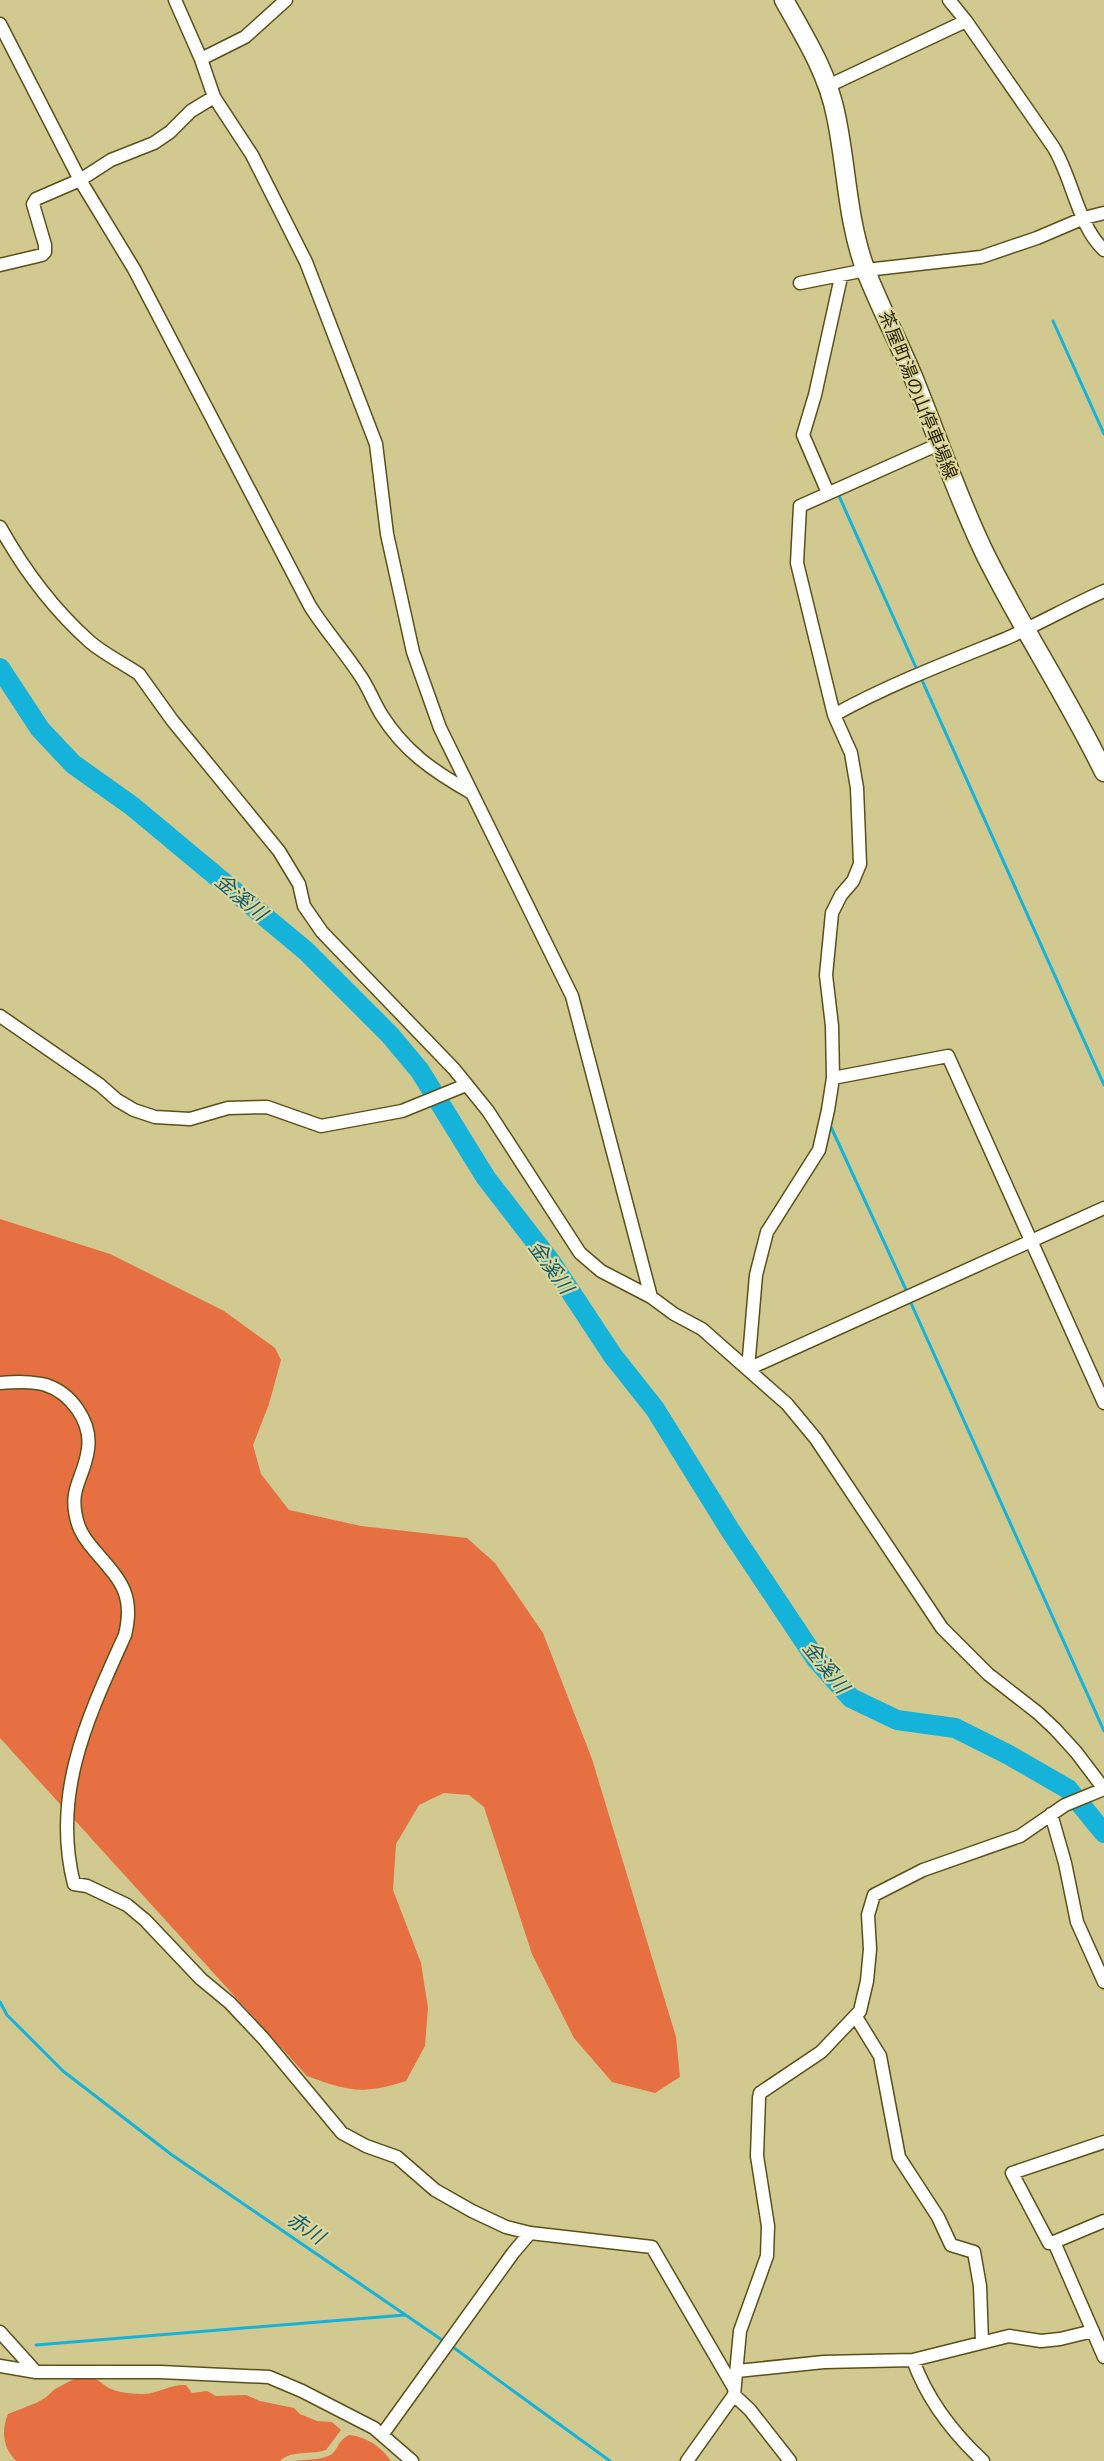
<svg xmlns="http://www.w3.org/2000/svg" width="1104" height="2461" viewBox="0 0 1104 2461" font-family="Merriweather,'Noto Sans JP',serif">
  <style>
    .forest { fill: #e67042 }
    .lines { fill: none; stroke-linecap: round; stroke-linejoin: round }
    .stream { stroke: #15b3d9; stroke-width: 3 }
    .river { stroke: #15b3d9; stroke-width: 20 }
    .minor-casing { stroke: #595117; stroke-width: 15 }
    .secondary-casing { stroke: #595117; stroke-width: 21 }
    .minor { stroke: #fff; stroke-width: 12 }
    .secondary { stroke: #fff; stroke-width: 18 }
    .labels { text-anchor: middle; stroke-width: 4.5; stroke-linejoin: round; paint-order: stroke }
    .street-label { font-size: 18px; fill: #26230b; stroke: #ded69b }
    .water-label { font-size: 20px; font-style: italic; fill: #0f5b6f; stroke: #ded69b }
  </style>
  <rect width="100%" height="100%" fill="#d1c98f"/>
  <path class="forest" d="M0,1219L110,1254L224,1311L275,1348L281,1360L269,1404L253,1445L261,1474L289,1510L361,1526L467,1538L495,1563L543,1633L592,1759L676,2037L680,2077L655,2093L612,2082L574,2038L532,1954L484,1807L469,1795L444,1793L419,1805L396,1844L393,1890L421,1963L428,2008L425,2046L406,2081C364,2095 347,2091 307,2076L0,1738Z
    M90,2378C100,2379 102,2385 111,2389C120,2393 134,2394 144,2394C159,2393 171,2384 186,2385L192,2393L207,2391L216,2396L246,2395L260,2401L294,2408L300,2414L317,2421L332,2422L341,2430L326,2450C311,2455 291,2450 280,2461H16C3,2448 1,2431 8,2414L36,2403L45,2398L55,2389L74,2379Z
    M349,2435C368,2437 381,2447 391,2461H293C304,2459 324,2461 333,2453C339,2446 339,2440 349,2435Z"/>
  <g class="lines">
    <path class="stream" d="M1053,321L1104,434
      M839,496L918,672
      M921,678L1104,1085
      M831,1127L908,1294
      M910,1301L1104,1731
      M0,2002L7,2015L63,2071L172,2155L445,2342
      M36,2345L405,2315
      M450,2345L610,2461"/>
    <path class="river" d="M0,668L40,729L73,764L132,806L306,951L390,1035L420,1071L486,1178L551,1262L613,1356L655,1409L730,1530L816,1659L851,1698L897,1720L955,1728L1009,1755L1068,1789L1104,1833"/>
    <g class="minor-casing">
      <path id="minor" d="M175,0L201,59L214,97L252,155L306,262L376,444L387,534L413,652L440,728L572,996L651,1297
        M949,0L966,21L1054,148C1073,180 1078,226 1104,250
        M0,24L80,180L134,269L310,606C325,630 344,651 359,674C368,686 373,701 381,714C404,751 433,771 470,792
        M201,59L245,37L286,0
        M828,86L966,21
        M0,265L42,255L45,252V245L33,204L36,199L80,180L111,160L154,143L170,132L191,111L214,97
        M800,283L866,270L981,257L1037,238L1084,218L1104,213
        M828,493L803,435L815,395L841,277
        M0,527C24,570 52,608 89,641C101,652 124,664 139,674L172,720L279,851L299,884L304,906L322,932L454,1069L488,1111L580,1253L601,1271L651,1297L674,1314L702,1329L787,1404L816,1439L942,1628L988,1674L1038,1713L1055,1729L1076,1752L1104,1789
        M834,715C888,685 948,662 1005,639C1039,624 1070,606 1104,591
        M0,1016L100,1085L117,1100L134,1110L155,1117L190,1119L228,1108L267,1107L321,1126L402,1111L466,1085
        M833,1078L948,1056L1104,1403
        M748,1369L756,1275L767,1232L819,1150L828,1110L833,1078L832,1026L826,975L832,913L841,895L853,881L860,864L857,788L851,753L834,715L797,563L800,506L939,444
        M748,1369L1104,1208
        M0,1383C15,1382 31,1381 46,1385C71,1393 92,1422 88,1449C84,1480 67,1488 78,1524C81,1534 88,1543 95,1551C120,1580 135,1594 125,1635C88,1717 51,1793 74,1884L87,1886L127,1905L145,1920L201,1979L230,2003L263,2038L342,2133L366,2146L397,2157L435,2190L472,2211L506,2227L530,2233L652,2247L734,2388
        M1051,1814L1065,1863L1077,1922L1104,1982
        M856,2017L880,2056L899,2157L938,2217L951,2245L974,2252L980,2286L982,2342
        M1104,2221L1054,2242L1104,2357
        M1054,2242L1049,2243L1012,2173L1104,2142
        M0,2332L36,2372
        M913,2360C927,2399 953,2433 983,2461
        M0,2366L36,2372H160L269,2377L302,2391L374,2428L412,2461
        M737,2371L824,2362L913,2360L1009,2336L1041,2341L1060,2339L1093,2331
        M734,2395L750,2410L790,2461
        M382,2435L513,2253L530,2233
        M687,2461L734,2395L740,2331L767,2256L768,2226L757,2156L759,2098L760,2093L821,2052L860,2011L867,1981L870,1949L868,1915L874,1895L923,1870L1020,1836L1065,1805L1104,1789"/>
    </g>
    <g class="secondary-casing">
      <path id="secondary" d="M784,0C805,37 828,74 836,116C847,168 847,221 866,271C881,310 901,346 916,384C939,441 959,501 986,556C1023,630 1068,698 1104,772"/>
    </g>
    <use href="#minor" class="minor"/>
    <use href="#secondary" class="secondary"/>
  </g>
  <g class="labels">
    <g class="street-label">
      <text transform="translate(918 395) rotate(68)" y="6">茶屋町湯の山停車場線</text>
    </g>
    <g class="water-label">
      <text transform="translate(241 897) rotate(40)" y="7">金溪川</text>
      <text transform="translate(551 1267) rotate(54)" y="7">金溪川</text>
      <text transform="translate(826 1667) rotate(51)" y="7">金溪川</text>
      <text transform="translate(306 2228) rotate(34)" y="7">赤川</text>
    </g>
  </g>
</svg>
